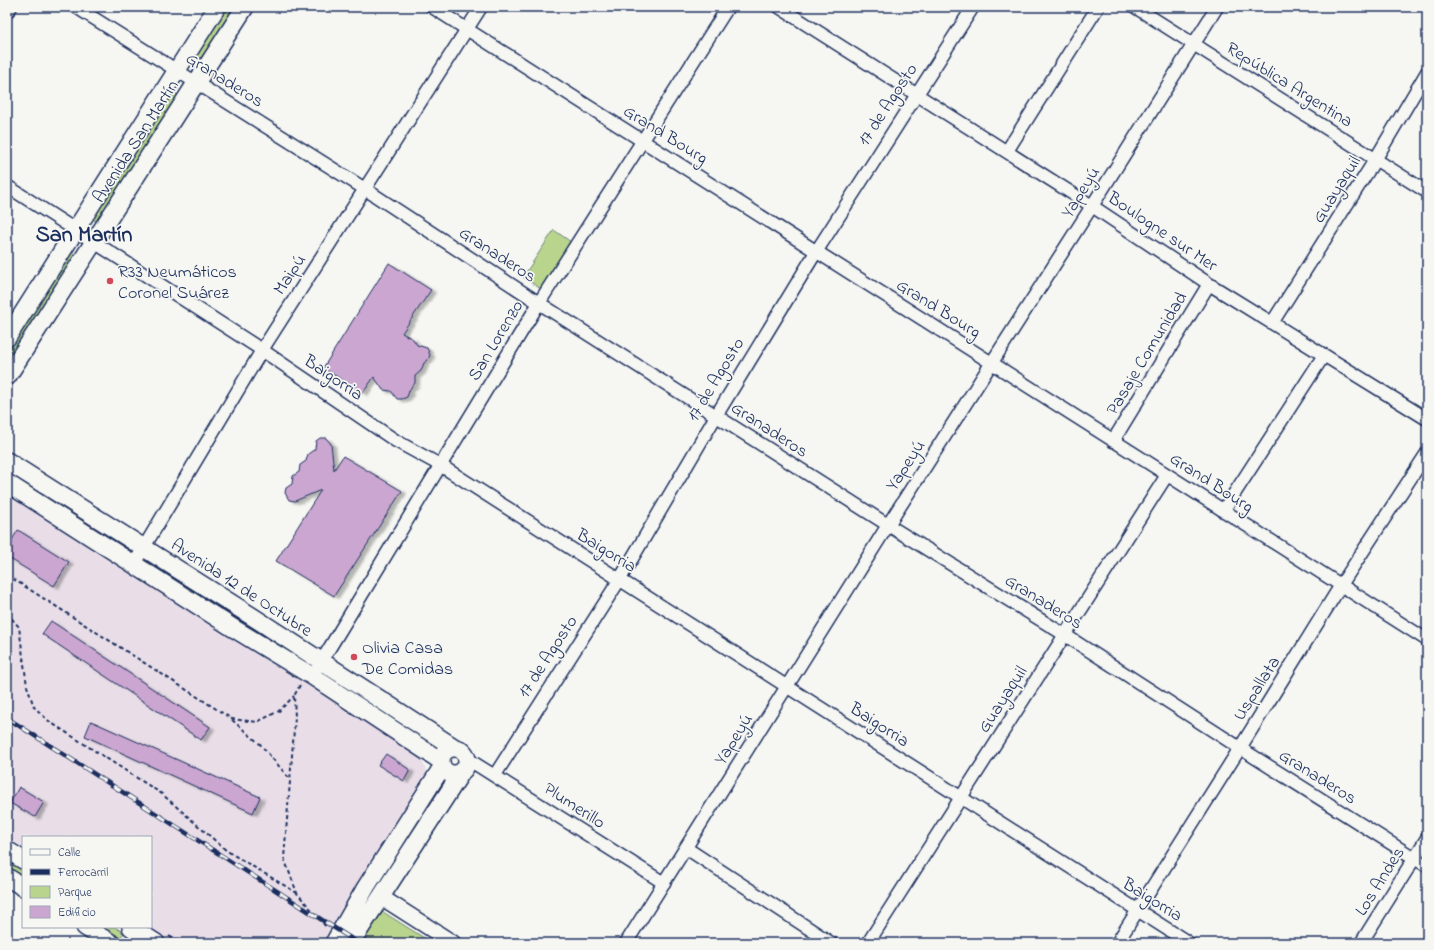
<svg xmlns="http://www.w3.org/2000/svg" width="1434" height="950" viewBox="0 0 1434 950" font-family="'Indie Flower',sans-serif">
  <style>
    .built { fill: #e9dee8 }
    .green { fill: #b9d58d; stroke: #6a8276 }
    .building { fill: #caa6d0; stroke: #1b2f5e; filter: url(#shadow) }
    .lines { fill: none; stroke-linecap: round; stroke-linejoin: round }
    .minor-casing { stroke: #1b2f5e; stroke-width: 15 }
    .tertiary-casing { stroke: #1b2f5e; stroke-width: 18 }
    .secondary-casing { stroke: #1b2f5e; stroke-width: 20 }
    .path { stroke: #1b2f5e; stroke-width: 2; stroke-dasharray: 4 3; stroke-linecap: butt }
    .minor { stroke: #f6f6f2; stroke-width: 12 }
    .tertiary { stroke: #f6f6f2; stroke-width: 15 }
    .secondary { stroke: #f6f6f2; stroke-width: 17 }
    .rail-casing { stroke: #1b2f5e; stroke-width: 4.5 }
    .rail { stroke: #f6f6f2; stroke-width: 3; stroke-dasharray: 9; stroke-linecap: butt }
    .poi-dot { fill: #d1495b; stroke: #f6f6f2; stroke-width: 1.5 }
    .labels { text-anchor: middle; stroke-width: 3.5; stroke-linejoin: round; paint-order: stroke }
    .street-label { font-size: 18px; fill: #1b2f5e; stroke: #f6f6f2 }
    .poi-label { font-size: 18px; fill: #1b2f5e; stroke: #f6f6f2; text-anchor: start }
    .district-label { font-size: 22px; font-weight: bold; fill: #1b2f5e; stroke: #f6f6f2 }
  </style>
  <defs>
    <filter id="shadow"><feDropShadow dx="4.5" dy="2.5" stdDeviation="1" flood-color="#0004"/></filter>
  </defs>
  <rect width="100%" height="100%" fill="#f6f6f2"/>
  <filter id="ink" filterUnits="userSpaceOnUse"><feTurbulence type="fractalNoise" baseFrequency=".025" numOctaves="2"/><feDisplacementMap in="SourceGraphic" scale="8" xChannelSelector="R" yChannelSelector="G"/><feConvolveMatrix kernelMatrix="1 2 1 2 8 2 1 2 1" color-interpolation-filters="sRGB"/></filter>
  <g filter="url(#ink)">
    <path class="built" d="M7,494L420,756L426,769L427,779L326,943H174L149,927H151V837H23V847L7,837Z"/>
    <path class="green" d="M226,7H236L200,62H196L194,57Z
      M172,93H176L177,97L98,221H95L92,218Z
      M554,230L575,245L544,291L523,277Z
      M71,252L75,254V256L7,363V350L69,253Z
      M7,468L127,545L126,547L123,548L7,475Z
      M154,564L287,648L286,652L153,568Z
      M446,780L447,781L391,870L387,867L432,795L438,793Z
      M7,860L23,870V877L7,868Z
      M383,912L432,943H357Z
      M103,927H115L124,933L120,938Z"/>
    <path class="building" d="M389,263L431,290L402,333L413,339L417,345L427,348L430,355L428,360L424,363L421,371L415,376V383L410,389L407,397L402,399H397L391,391L383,390L374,377L363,393L323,368Z
      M320,438H326L331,444L334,470L343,456L402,491L334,596L276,561L321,490L295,501L289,500L285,493L286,488L292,484L293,476L299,472L300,465L306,461L308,454L315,449L316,441Z
      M18,530L69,562L54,586L7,557V548Z
      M51,621L210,727L201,740L42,634Z
      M91,721L260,797L253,813L85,736Z
      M386,754L410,770L404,781L378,765Z
      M19,787L44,802L35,817L10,803Z"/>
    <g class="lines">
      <g class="minor-casing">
        <path id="minor" d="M76,7L365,189L539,303L888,525L1065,635L1240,748L1427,866
          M432,7L1427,640
          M779,7L1092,206L1209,284L1427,419
          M1135,7L1427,192
          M7,12L11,7
          M1007,151L1098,7
          M7,186L262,350L396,441L440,465L1189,943
          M1272,323L1375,160L1427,72
          M1113,441L1209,284
          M1223,511L1324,355
          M134,564L262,350L481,7
          M318,667L539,303L728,7
          M466,758L664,883
          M495,775L620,579L716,416L816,252L973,7
          M686,848L831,943
          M626,943L888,525L1092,206L1217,7
          M868,943L1167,475
          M1117,943L1240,748L1341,585L1427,453
          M1361,943L1427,838"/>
      </g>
      <g class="tertiary-casing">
        <path id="tertiary" d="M381,897L453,943"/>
      </g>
      <g class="secondary-casing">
        <path id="secondary" d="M7,338L217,7
          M7,377L245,7
          M7,461L253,617L455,748
          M7,483L233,628L312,676L441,761
          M441 761a13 13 0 1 1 26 0a13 13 0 1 1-26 0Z
          M7,850L23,860
          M7,877L23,887
          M85,927L111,943
          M131,927L156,943
          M334,943L366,887L442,767
          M351,943L461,773"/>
      </g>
      <path class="path" d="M7,575L232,719L257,722L279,711L294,696
        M7,613L19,627L27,686L34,707L50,722L162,794L227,851L297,893
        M300,685L294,696L295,717L284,858L297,893L327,928
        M232,720L260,744L289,778
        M169,936L181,943"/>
      <use href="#minor" class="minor"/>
      <use href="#tertiary" class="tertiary"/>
      <use href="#secondary" class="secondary"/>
      <g class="rail-casing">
        <path id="rail" d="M7,718L358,943"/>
      </g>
      <use href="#rail" class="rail"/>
    </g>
  </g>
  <g class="poi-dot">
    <circle cx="110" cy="281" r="4"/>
    <circle cx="354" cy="657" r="4"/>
  </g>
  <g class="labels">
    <g class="street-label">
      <text transform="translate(225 79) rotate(32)" y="6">Granaderos</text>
      <text transform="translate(1290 84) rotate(32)" y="6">República Argentina</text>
      <text transform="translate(887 104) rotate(-57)" y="6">17 de Agosto</text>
      <text transform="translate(666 134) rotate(32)" y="6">Grand Bourg</text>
      <text transform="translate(135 141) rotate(-57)" y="6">Avenida San Martín</text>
      <text transform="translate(1336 189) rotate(-58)" y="6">Guayaquil</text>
      <text transform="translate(1080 192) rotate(-58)" y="6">Yapeyú</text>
      <text transform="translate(1163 231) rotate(34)" y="6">Boulogne sur Mer</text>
      <text transform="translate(498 254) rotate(33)" y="6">Granaderos</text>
      <text transform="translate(289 274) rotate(-57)" y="6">Maipú</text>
      <text transform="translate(939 308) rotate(32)" y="6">Grand Bourg</text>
      <text transform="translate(495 340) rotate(-59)" y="6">San Lorenzo</text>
      <text transform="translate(1146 353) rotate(-59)" y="6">Pasaje Comunidad</text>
      <text transform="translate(334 377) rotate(34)" y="6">Baigorria</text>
      <text transform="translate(715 379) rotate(-59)" y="6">17 de Agosto</text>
      <text transform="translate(770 429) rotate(33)" y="6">Granaderos</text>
      <text transform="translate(905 465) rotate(-57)" y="6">Yapeyú</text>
      <text transform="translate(1212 482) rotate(33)" y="6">Grand Bourg</text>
      <text transform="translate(607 550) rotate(32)" y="6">Baigorria</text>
      <text transform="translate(242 587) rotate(33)" y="6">Avenida 12 de Octubre</text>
      <text transform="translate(1044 601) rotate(32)" y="6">Granaderos</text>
      <text transform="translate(547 656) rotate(-57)" y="6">17 de Agosto</text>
      <text transform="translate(1256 688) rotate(-58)" y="6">Uspallata</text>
      <text transform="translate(1002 699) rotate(-57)" y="6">Guayaquil</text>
      <text transform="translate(880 724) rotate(33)" y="6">Baigorria</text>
      <text transform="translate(733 739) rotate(-58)" y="6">Yapeyú</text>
      <text transform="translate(1318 776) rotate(32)" y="6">Granaderos</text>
      <text transform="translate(575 805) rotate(33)" y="6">Plumerillo</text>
      <text transform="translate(1379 881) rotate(-58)" y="6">Los Andes</text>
      <text transform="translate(1153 899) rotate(32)" y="6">Baigorria</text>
    </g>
    <g class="poi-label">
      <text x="118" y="277">R33 Neumáticos<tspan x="118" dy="21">Coronel Suárez</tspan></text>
      <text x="362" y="653">Olivia Casa<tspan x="362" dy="21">De Comidas</tspan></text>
    </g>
    <g class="district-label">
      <text x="84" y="241">San Martín</text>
    </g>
  </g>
  <rect width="1434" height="950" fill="none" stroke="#f6f6f2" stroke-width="24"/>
  <rect x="12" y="12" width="1410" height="926" fill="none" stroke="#1b2f5e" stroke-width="1.5" filter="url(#ink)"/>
  <rect x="22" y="836" width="130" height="92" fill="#f6f6f2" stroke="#9ea6b7"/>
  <rect x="30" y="849" width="20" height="6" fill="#f6f6f2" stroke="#9ea6b7"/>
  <text x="58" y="856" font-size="12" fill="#1b2f5e">Calle</text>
  <rect x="30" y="869" width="20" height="6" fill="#1b2f5e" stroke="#9ea6b7"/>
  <text x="58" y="876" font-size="12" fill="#1b2f5e">Ferrocarril</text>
  <rect x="30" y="886" width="20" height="12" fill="#b9d58d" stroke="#9ea6b7"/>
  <text x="58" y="896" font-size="12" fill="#1b2f5e">Parque</text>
  <rect x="30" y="906" width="20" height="12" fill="#caa6d0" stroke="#9ea6b7"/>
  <text x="58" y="916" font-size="12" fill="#1b2f5e">Edificio</text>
</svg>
